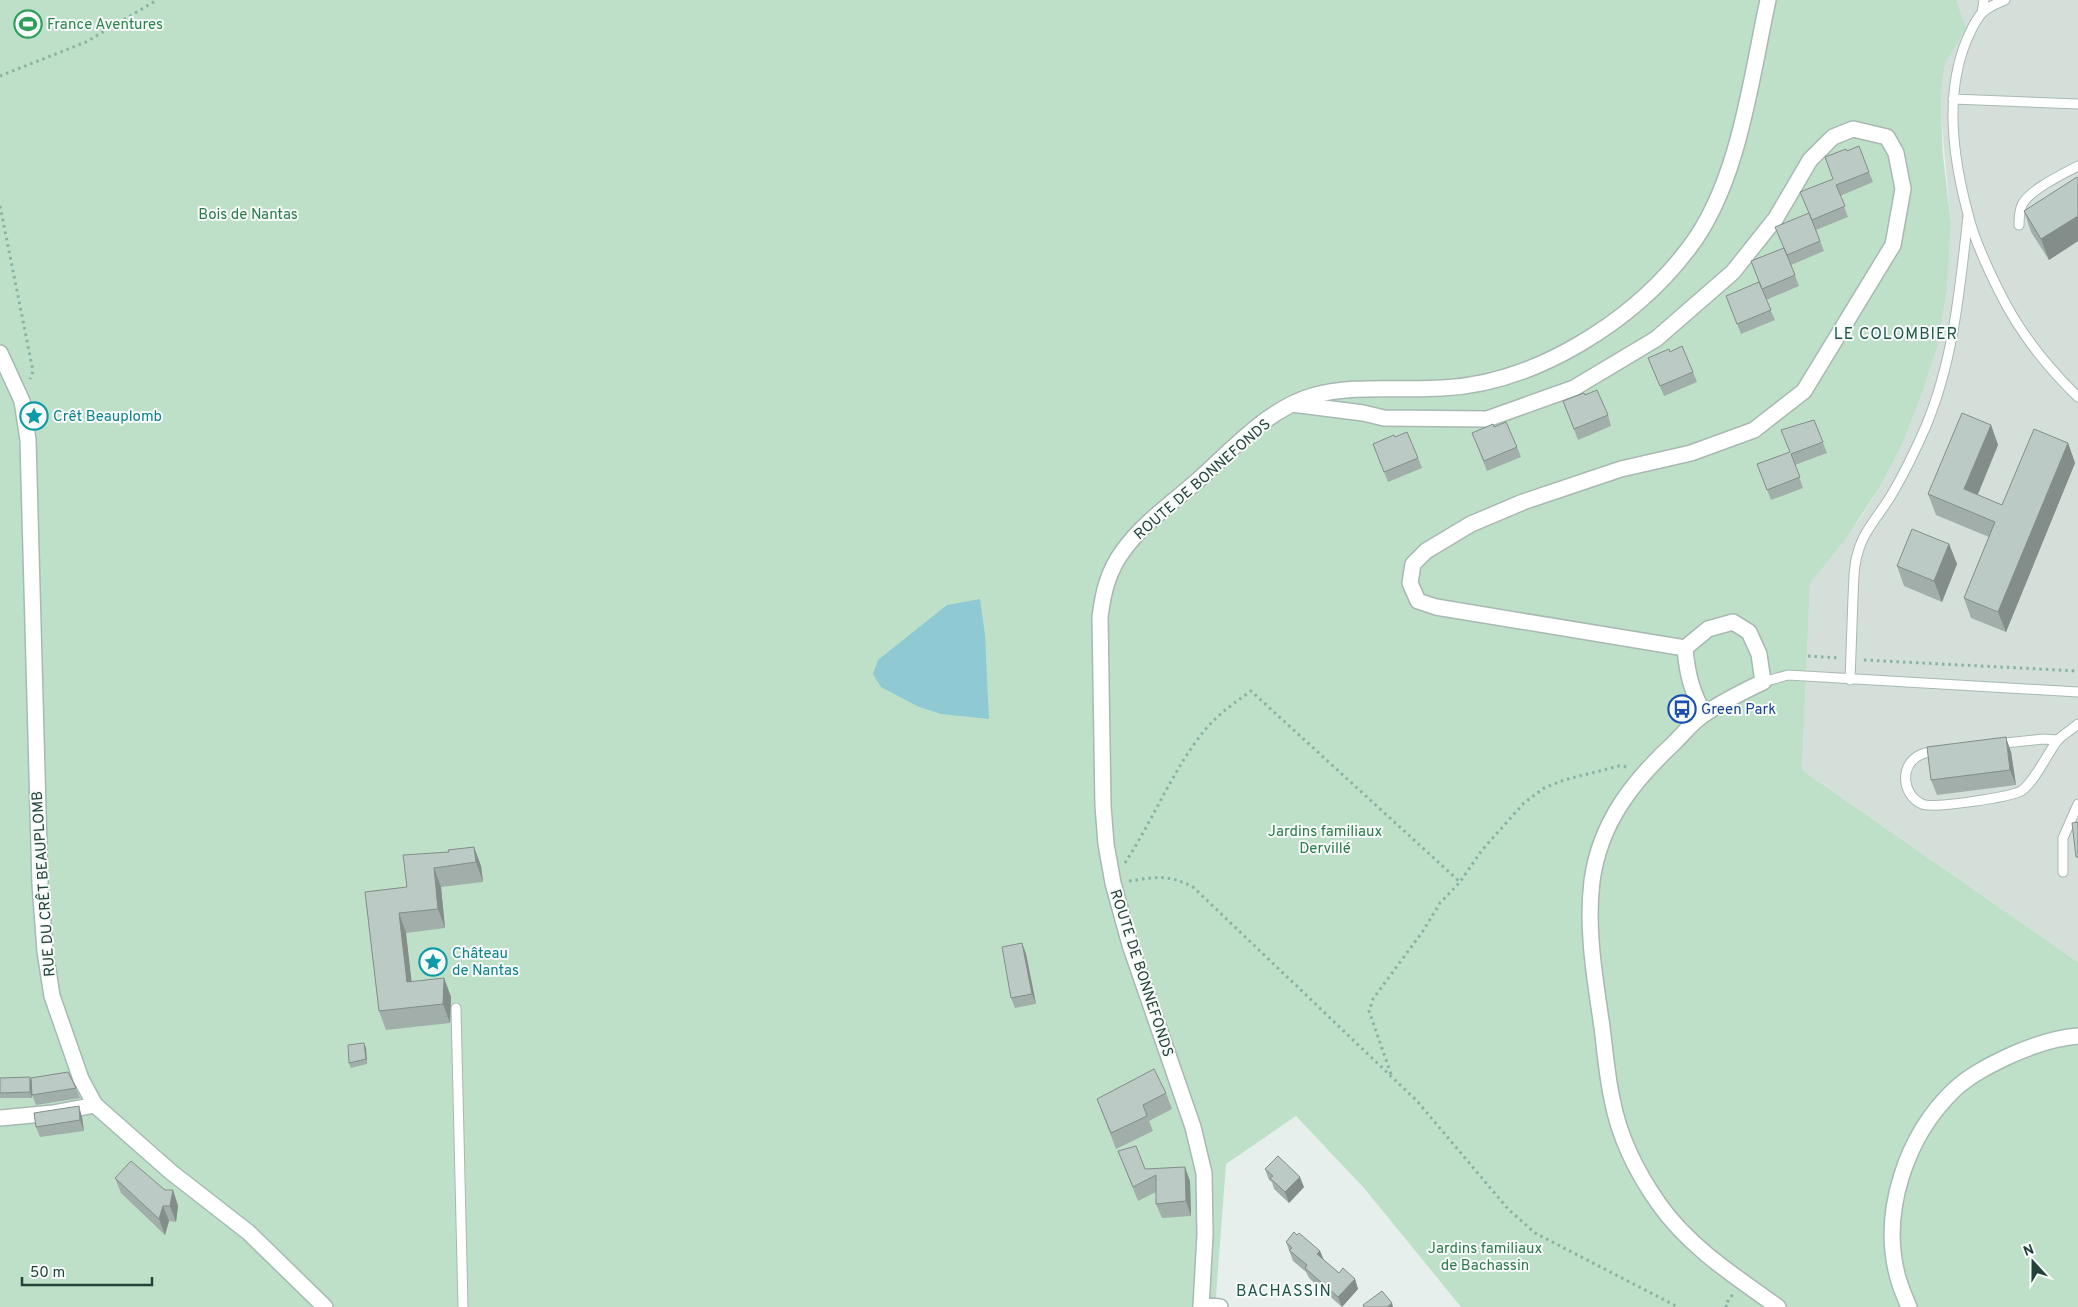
<svg xmlns="http://www.w3.org/2000/svg" width="2078" height="1307" viewBox="0 0 2078 1307" font-family="Overpass,sans-serif">
  <style>
    .built { fill: #d4dfda }
    .green { fill: #bfe0c8 }
    .water { fill: #8ec9d4 }
    .lines { fill: none; stroke-linecap: round; stroke-linejoin: round }
    .lane-casing { stroke: #a8b8b2; stroke-width: 11 }
    .street-casing { stroke: #a8b8b2; stroke-width: 18 }
    .secondary-casing { stroke: #a4bbb3; stroke-width: 18 }
    .path { stroke: #86b3a5; stroke-width: 3; stroke-dasharray: 2.5 4; stroke-linecap: butt }
    .lane { stroke: #fff; stroke-width: 9 }
    .street { stroke: #fff; stroke-width: 15 }
    .secondary { stroke: #fff; stroke-width: 15 }
    .wall { fill: #a1aea9 }
    .shaded-wall { fill: #838d89 }
    .building { fill: #bbcac4; stroke: #838d89 }
    .labels { text-anchor: middle; stroke-width: 4; stroke-linejoin: round; paint-order: stroke }
    .leisure-label { font-size: 15px; fill: #27864d; stroke: #f7fbf9; text-anchor: start }
    .park-label { font-size: 15px; fill: #2d7a4b; stroke: #f7fbf9 }
    .culture-label { font-size: 15px; fill: #0d838f; stroke: #f7fbf9; text-anchor: start }
    .street-label { font-size: 15px; fill: #24423a; stroke: #f7fbf9 }
    .transit-label { font-size: 15px; fill: #164399; stroke: #f7fbf9; text-anchor: start }
    .neighbourhood-label { font-size: 16px; letter-spacing: 1px; fill: #1f5548; stroke: #f7fbf9 }
  </style>
  <rect width="100%" height="100%" fill="#e6efeb"/>
  <path class="built" d="M1919,0H2078V962L1802,770L1810,582L1846,539L1865,511L1881,485L1903,443L1923,391L1937,348L1947,291L1951,223L1941,114L1942,83L1945,64Z"/>
  <path class="green" d="M0,0H1956L1966,28L1945,64L1942,83L1941,114L1943,156L1951,223L1947,291L1937,348L1923,391L1903,443L1881,485L1846,539L1810,583L1802,770L2078,962V1307H1461L1364,1188L1296,1116L1226,1164L1216,1296L1218,1307H0Z"/>
  <path class="water" d="M980,599L985,635L989,719L941,714L919,707L881,687L873,674L878,660L947,605Z"/>
  <g class="lines">
    <g class="lane-casing">
      <path id="lane" d="M2005,0C1997,3 1988,7 1982,13C1975,20 1971,31 1967,39C1944,94 1953,158 1968,214C1974,240 1987,267 1999,291C2018,330 2047,367 2078,397
        M1982,13L1984,0
        M1953,99L2078,104
        M2019,225C2019,218 2019,212 2022,205C2029,190 2063,174 2078,166
        M1850,680C1851,652 1852,625 1853,597C1854,582 1853,566 1858,552C1864,530 1881,513 1892,494C1905,472 1916,449 1926,426C1954,359 1960,287 1968,216
        M1763,682L1788,675L2078,692
        M1996,744L2043,739L2058,740
        M1939,751C1932,752 1926,752 1920,755C1899,765 1902,795 1922,804C1933,809 2010,797 2021,791C2033,784 2048,753 2057,741C2062,735 2071,730 2078,724
        M2063,872V838L2078,804
        M456,1008L463,1307"/>
    </g>
    <g class="street-casing">
      <path id="street" d="M1292,404L1363,413L1384,418L1487,419L1574,388L1656,339L1733,272L1776,218L1810,160L1833,137L1853,129L1887,137L1896,153L1903,189L1893,245L1804,391L1754,430L1691,453L1621,469L1523,502L1471,524L1426,551L1413,564L1410,583L1418,601L1436,607L1685,648
        M1704,714C1692,692 1687,674 1685,648L1708,629L1733,622L1749,632L1759,654L1763,682C1744,691 1724,701 1706,713C1694,720 1685,732 1675,742C1633,781 1600,822 1592,881C1586,929 1595,979 1602,1027C1605,1051 1607,1076 1612,1099C1619,1136 1637,1173 1659,1204C1689,1247 1736,1277 1778,1307
        M0,1118L53,1113L95,1105
        M1201,1305L1220,1307
        M1201,1307L1205,1235L1204,1173L1193,1127L1130,945L1113,883L1106,844L1103,806L1100,617C1103,593 1108,571 1123,551C1142,524 1171,504 1196,482C1231,451 1266,410 1312,396C1354,384 1399,391 1442,388C1535,384 1634,321 1689,248C1739,183 1751,78 1768,0"/>
    </g>
    <g class="secondary-casing">
      <path id="secondary" d="M0,353L22,401L28,440L40,884L45,951L52,996L81,1079L95,1105L171,1172L248,1232L325,1307
        M1909,1307C1905,1298 1901,1288 1898,1278C1880,1213 1906,1136 1954,1090C1970,1075 1990,1065 2009,1056C2031,1046 2054,1038 2078,1036"/>
    </g>
    <path class="path" d="M0,76L86,42L157,0
      M0,206L33,371L30,379
      M1808,656L1840,658
      M1864,660L2078,671
      M1125,863C1153,820 1172,771 1204,731C1217,715 1234,703 1251,691L1460,882
      M1129,881C1156,877 1168,874 1193,887L1417,1101L1508,1209L1535,1233L1678,1307
      M1391,1074L1369,1011L1373,999L1423,931L1440,903L1460,882L1482,850L1524,803L1544,788L1564,780L1619,766L1630,767
      M1727,1307L1725,1305L1733,1294"/>
    <use href="#lane" class="lane"/>
    <use href="#street" class="street"/>
    <use href="#secondary" class="secondary"/>
  </g>
  <path class="wall" d="M1847,151L1869,172L1873,182L1840,196L1848,217L1816,230L1824,251L1791,265L1799,286L1766,300L1775,320L1741,334L1726,296L1759,282L1751,261L1784,248L1833,179Z
    M2078,178V241L2049,260L2031,232L2024,211Z
    M1670,352L1693,372L1697,382L1664,396L1648,358Z
    M1585,395L1608,415L1611,426L1578,440L1563,401Z
    M1814,420L1827,453L1795,465L1803,488L1771,500L1757,464L1790,453Z
    M1991,425L1998,445L1978,495L2002,505L2068,443L2075,463L2006,632L1971,618L1964,598L1989,537L1936,515L1928,494Z
    M1494,427L1517,447L1521,457L1487,471L1472,433Z
    M1395,437L1418,458L1422,468L1388,482L1373,444Z
    M1949,544L1957,564L1942,602L1904,586L1897,566Z
    M2011,752L2016,785L1937,795L1931,780Z
    M474,847L481,866L483,882L441,887L445,928L406,933L411,982L444,978L451,997L450,1023L386,1030L379,1011L365,892L407,887L449,852Z
    M1022,943L1026,954L1036,1004L1015,1008L1011,998Z
    M366,1048L367,1064L351,1068L349,1063Z
    M0,1078L31,1080L76,1088L80,1098L36,1105L32,1095V1091V1098H0Z
    M1166,1093L1172,1109L1149,1121L1153,1131L1116,1149L1097,1099Z
    M82,1117L84,1131L40,1137L36,1127Z
    M1118,1151L1145,1169L1190,1181L1191,1216L1162,1218L1156,1204V1192L1138,1201Z
    M1265,1169L1304,1187L1289,1203L1274,1189L1272,1182L1269,1180Z
    M115,1178L165,1190H173L178,1206L176,1222L169,1221L165,1235L121,1193Z
    M1286,1242L1320,1251L1324,1260L1339,1273L1355,1279L1358,1289L1342,1307L1309,1278L1306,1272L1293,1261Z"/>
  <path class="shaded-wall" d="M2078,216V241L2049,260L2041,239Z
    M1991,425L1998,445L1971,510L1964,489Z
    M2068,443L2075,463L2006,632L1998,612Z
    M1949,544L1957,564L1942,602L1934,581Z
    M2006,737L2011,752L2016,785L2010,770Z
    M474,847L481,866L483,882L476,862Z
    M434,868L441,887L445,928L438,909Z
    M399,913L406,933L414,1002L407,982Z
    M1022,943L1026,954L1036,1004L1032,994Z
    M444,978L451,997L450,1023L443,1004Z
    M364,1043L366,1048L367,1064L366,1059Z
    M30,1077L32,1083V1098L30,1092Z
    M79,1106L82,1117L84,1131L80,1120Z
    M1185,1167L1190,1181L1191,1216L1186,1201Z
    M1300,1177L1304,1187L1289,1203L1285,1192Z
    M173,1190L178,1206L176,1222L170,1206Z
    M163,1206L169,1221L165,1235L159,1219Z
    M1320,1251L1324,1261L1317,1254Z
    M1355,1279L1358,1289L1342,1307L1338,1297Z
    M1392,1303L1393,1307H1387Z"/>
  <path class="building" d="M1859,146L1869,172L1836,185L1845,206L1812,220L1800,192L1833,179L1825,157L1846,149L1847,151Z
    M2077,177L2078,178V216L2041,239L2024,211Z
    M1809,213L1820,241L1787,255L1775,227Z
    M1784,248L1795,275L1762,289L1751,261Z
    M1759,282L1771,310L1737,324L1726,296Z
    M1682,346L1693,372L1660,386L1648,358L1669,349L1670,352Z
    M1597,390L1608,415L1574,429L1563,401L1584,393L1585,395Z
    M1962,413L1991,425L1964,489L2002,505L2034,429L2068,443L1998,612L1964,598L1995,522L1928,494Z
    M1814,420L1823,442L1791,454L1800,477L1767,490L1757,464L1790,452L1781,430Z
    M1506,422L1517,447L1484,461L1472,433L1493,424L1494,427Z
    M1407,432L1418,458L1384,472L1373,444L1394,435L1395,437Z
    M1912,529L1949,544L1934,581L1897,566Z
    M2006,737L2010,770L1931,780L1927,747Z
    M2078,822V857H2076L2072,823Z
    M474,847L476,862L434,868L438,909L399,913L407,982L444,978L443,1004L379,1011L365,892L407,887L403,855L449,852L448,850Z
    M1022,943L1032,994L1011,998L1002,947Z
    M364,1043L366,1059L349,1063L348,1045Z
    M1154,1069L1166,1093L1143,1105L1147,1116L1111,1133L1097,1099Z
    M68,1072L76,1088L32,1095L31,1078Z
    M30,1077V1092L0,1093V1078Z
    M79,1106L80,1120L36,1127L34,1113Z
    M1136,1146L1145,1169L1185,1167L1186,1201L1156,1204V1175L1133,1187L1118,1151Z
    M1278,1156L1300,1177L1285,1192L1270,1178L1273,1176L1265,1169Z
    M131,1161L165,1190H173L170,1206H163L159,1219L115,1178Z
    M1294,1232L1297,1235L1299,1233L1320,1251L1317,1254L1339,1273L1343,1268L1355,1279L1338,1297L1305,1268L1307,1265L1289,1250L1292,1248L1286,1242Z
    M1382,1291L1392,1303L1387,1307H1364L1363,1305Z"/>
  <defs>
    <g id="stadium-ring" transform="scale(1.4375)"><circle r="9.5" fill="#f7fbf9" stroke="#2e9e5b" stroke-width="1.5"/><path d="M0-5a6.5 5 0 1 0 0 10a6.5 5 0 1 0 0-10ZM-3.5-1.8h7v3.6h-7Z" fill="#2e9e5b"/></g>
    <g id="sight-ring" transform="scale(1.4375)"><circle r="9.5" fill="#f7fbf9" stroke="#0f9aa8" stroke-width="1.5"/><path d="M0-6L1.8-2.2L6-1.7L2.9 1.2L3.7 5.4L0 3.3L-3.7 5.4L-2.9 1.2L-6-1.7L-1.8-2.2Z" fill="#0f9aa8"/></g>
    <g id="bus-ring" transform="scale(1.4375)"><circle r="9.5" fill="#f7fbf9" stroke="#1a4fb4" stroke-width="1.5"/><path d="M-5-6H5V4H4V6H2V4H-2V6H-4V4H-5ZM-3.5-4V0h7V-4ZM-3.5 1.2v1.5H-2V1.2ZM2 1.2v1.5H3.5V1.2Z" fill="#1a4fb4"/></g>
  </defs>
  <g fill-rule="evenodd">
    <use href="#stadium-ring" x="28" y="24"/>
    <use href="#sight-ring" x="34" y="416"/>
    <use href="#bus-ring" x="1682" y="709"/>
    <use href="#sight-ring" x="433" y="962"/>
  </g>
  <g class="labels">
    <g class="leisure-label">
      <text x="47" y="29">France Aventures</text>
    </g>
    <g class="park-label">
      <text x="248" y="219">Bois de Nantas</text>
      <text x="1325" y="836">Jardins familiaux<tspan x="1325" dy="17">Dervillé</tspan></text>
      <text x="1485" y="1253">Jardins familiaux<tspan x="1485" dy="17">de Bachassin</tspan></text>
    </g>
    <g class="culture-label">
      <text x="53" y="421">Crêt Beauplomb</text>
      <text x="452" y="958">Château<tspan x="452" dy="17">de Nantas</tspan></text>
    </g>
    <g class="street-label">
      <text transform="translate(1202 479) rotate(-41)" y="5">ROUTE DE BONNEFONDS</text>
      <text transform="translate(43 884) rotate(-94)" y="5">RUE DU CRÊT BEAUPLOMB</text>
      <text transform="translate(1142 973) rotate(72)" y="5">ROUTE DE BONNEFONDS</text>
    </g>
    <g class="transit-label">
      <text x="1701" y="714">Green Park</text>
    </g>
    <g class="neighbourhood-label">
      <text x="1896" y="339">LE COLOMBIER</text>
      <text x="1284" y="1296">BACHASSIN</text>
    </g>
  </g>
  <g transform="translate(2033 1262) rotate(339)" stroke="#f7fbf9" stroke-width="4" paint-order="stroke">
  <path d="M0-4L9 19L0 12L-9 19Z" fill="#24423a"/>
  <text y="-8" font-size="14" font-weight="bold" text-anchor="middle" fill="#24423a">N</text>
  </g>
  <path d="M22 1277v8h130v-8" fill="none" stroke="#24423a" stroke-width="2.5"/>
  <text x="30" y="1277" font-size="15" fill="#24423a" stroke="#f7fbf9" stroke-width="4" paint-order="stroke">50 m</text>
</svg>
